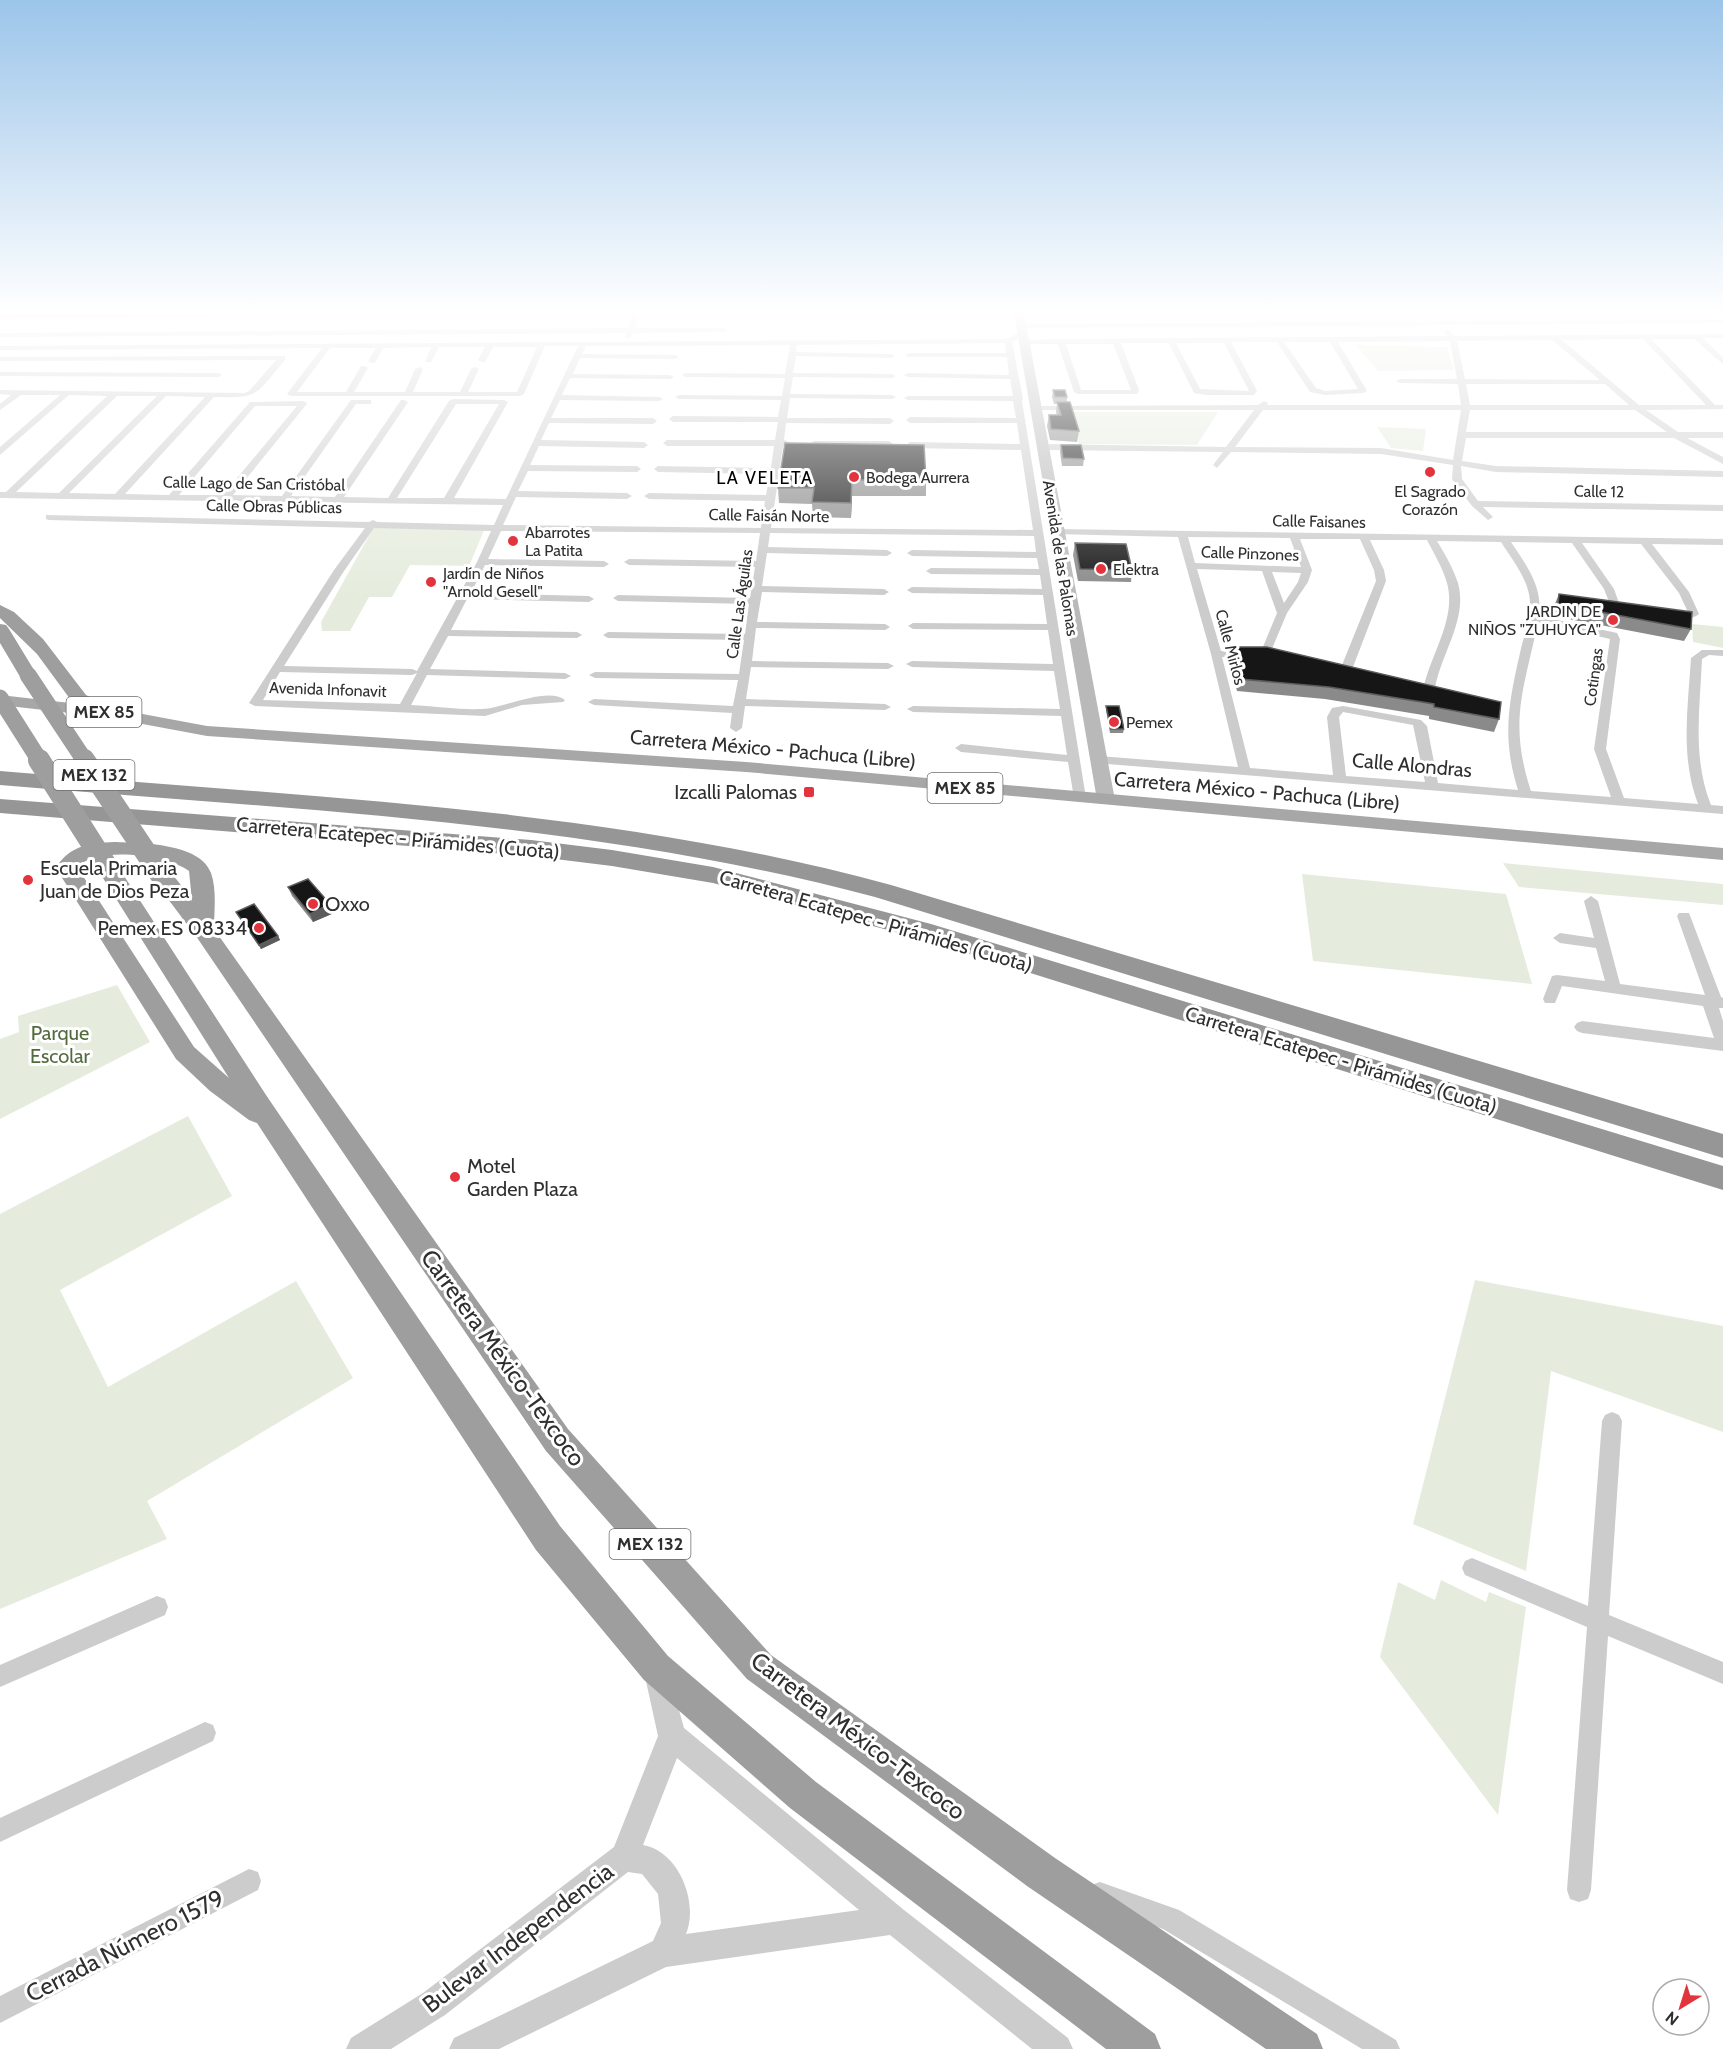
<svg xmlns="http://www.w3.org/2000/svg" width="1723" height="2049" viewBox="0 0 1723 2049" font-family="Cabin,sans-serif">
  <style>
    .green { fill: #e5ecdd }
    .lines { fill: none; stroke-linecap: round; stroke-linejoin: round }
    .minor { fill: #ccc; fill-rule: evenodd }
    .tertiary { fill: #ccc; fill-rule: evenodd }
    .secondary { fill: #b9b9b9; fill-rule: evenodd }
    .primary { fill: #a7a7a7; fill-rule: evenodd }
    .trunk { fill: #9e9e9e; fill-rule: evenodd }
    .motorway { fill: #969696; fill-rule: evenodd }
    .trunk-bridge-far1 { stroke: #9e9e9e; stroke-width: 17 }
    .trunk-bridge { stroke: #9e9e9e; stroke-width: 22 }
    .wall { fill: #8a8a8a }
    .shaded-wall { fill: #5c5c5c }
    .building { fill: #161616; stroke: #5c5c5c; stroke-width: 1.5 }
    .poi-dot { fill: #e3343e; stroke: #fff; stroke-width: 2 }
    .labels { text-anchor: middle; stroke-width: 6; stroke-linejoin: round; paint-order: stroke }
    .far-poi-label { font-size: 16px; fill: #2f2f2f; stroke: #fff; text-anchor: start }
    .far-street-label { font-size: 16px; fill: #2f2f2f; stroke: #fff }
    .far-neighbourhood-label { font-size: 18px; letter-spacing: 1.5px; fill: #000; stroke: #fff }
    .shield { fill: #fff; stroke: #6d6d6d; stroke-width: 1.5 }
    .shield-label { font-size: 18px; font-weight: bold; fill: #2f2f2f }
    .street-label { font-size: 20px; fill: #2f2f2f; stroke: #fff }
    .poi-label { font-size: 20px; fill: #2f2f2f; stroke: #fff; text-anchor: start }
    .park-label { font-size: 20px; fill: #526b3d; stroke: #fff }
    .near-street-label { font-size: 24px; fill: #2f2f2f; stroke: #fff }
  </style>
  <rect width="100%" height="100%" fill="#fff"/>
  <path class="green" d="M1356,345L1447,347L1454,370L1378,371Z
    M1067,412H1218L1197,445L1079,444Z
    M1377,427L1426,429L1423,451L1391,448Z
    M375,525L485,528L469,566L410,565L392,597H369L350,631H322L321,622Z
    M1692,624L1723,627V648L1693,642Z
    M1503,863L1723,884V905L1519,887Z
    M1302,874L1506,894L1532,984L1313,961Z
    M117,985L150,1042L0,1119V1039L19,1032L18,1016Z
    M188,1116L232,1196L60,1290L108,1387L296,1281L353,1378L147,1501L167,1539L0,1609V1214Z
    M1475,1280L1723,1326V1432L1551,1371L1526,1571L1413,1524Z
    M1441,1580L1486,1602L1489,1592L1526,1607L1498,1815L1380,1657L1398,1582L1435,1600Z"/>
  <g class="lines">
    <path class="minor" d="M356,313L353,315L0,319V315Z
      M632,313H639L635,328H724L728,330L724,332L634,333L629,339L625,337L626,333L0,337V333L628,328Z
      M1723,319V323L1021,328L1017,326L1021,324Z
      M1447,329L1455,336L1723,334V338H1703L1723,358V364L1694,339H1651L1715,405H1723V409L1646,410L1678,432H1723V438H1687L1723,457V464L1674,438H1466L1462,461L1496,466L1723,471V477L1496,472L1461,466L1462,479L1478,501L1723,505V511L1483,507L1493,517L1488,520L1472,506L1452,479L1453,465L1381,454L1231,452L1217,468L1213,465L1223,452L1043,450L1039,447L1043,444L1226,447L1254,410H1033L1032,408L1036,406L1258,405L1264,401L1268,403L1267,405H1461L1458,384L1400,383L1396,381L1400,379H1457L1450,341L1338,342L1367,391L1363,393L1325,395L1310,392L1277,342H1231L1257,391L1254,395H1207L1194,393L1169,343H1121L1139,390L1137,394H1078L1074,392L1058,344H1024L1020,342L1024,340L1061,339L1447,336L1443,331ZM1643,339L1706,405H1639L1562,340ZM1552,340L1600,380L1465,379L1457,341ZM1284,342H1330L1358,389L1325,391L1316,388ZM1176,343H1224L1249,391L1200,389ZM1066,344H1113L1131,390H1081ZM1466,384H1605L1629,405H1470ZM1263,410H1461L1453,460L1381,448L1235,447ZM1470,410H1635L1667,432H1466Z
      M1020,332L1027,334L1012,342L1023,399L1022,401L1086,798L1080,802L1074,798L1068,762L961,752L955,748L961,744L1067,755L1061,716L913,712L907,709L913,706L1060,709L1054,671L912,667L906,664L912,661L1053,664L1048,630L913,629L908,626L913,623L1047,624L1043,595L912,593L907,590L912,587L1042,589L1040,575L931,574L926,571L931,568L1039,569L1037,558L912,556L907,553L912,550L1036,552L1034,536L770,533L768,547L887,550L892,553L887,556L767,553L762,586L884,589L889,592L884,595L762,592L757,622L885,624L890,627L885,630L756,628L752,661L888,663L894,666L888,669L751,667L746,699L885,704L891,707L885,710L745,706L742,728L736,732L730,728L732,713L594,705L588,702L594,699L733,706L738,680L595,678L589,675L595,672L739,674L744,640L608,638L603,635L608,632L745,634L749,604L618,601L613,598L618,595L750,598L755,567L629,565L624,562L629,559L756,561L760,533L501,531L488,559L604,561L609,564L604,567L485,565L471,593L589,596L594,599L589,602L467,599L451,630L577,632L582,635L577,638L448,636L430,669L565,673L571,676L565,679L427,675L411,705C435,706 459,710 482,709C501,709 548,686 565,700L563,702L522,705L485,716L255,706L249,703L334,570L365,528L49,520L46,519V515L369,522L373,520L377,522L494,525L503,505L0,498V492H6L107,396L69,395L0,455V447L60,395H21L0,410V404L11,395L0,394V390L245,393L249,391L276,360L0,361V357L285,356V360C255,395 261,398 214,397L125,494L169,495L250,402L303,401L307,403L306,405L233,495L282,496L351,400H371V404H356L291,496L335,497L401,400H404L408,402L344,497L388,498L449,401L453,399L504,400L508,402L454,498L506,499L578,346H545L524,394L520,396H291L287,394L322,348L0,350V346L1007,339ZM1005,343L1006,353H909L905,355L909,357H1007L1009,375L908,373L904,375L908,377L1010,379L1013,396H908L904,398L908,400L1013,401L1016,418L910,417L906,420L910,423H1017L1020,444L910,442L906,445L910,448L1021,450L1033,530L771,528L783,446L791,443L784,440L786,423L890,424L894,421L890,418H787L790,398L892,399L896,397L892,395L790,394L793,377L892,378L896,376L892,374L793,373L796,356L891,358L895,356L891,354L796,352L797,345ZM790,345L785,374L686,373L682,375L686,377L785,378L782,396L679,395L675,397L679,399L781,400L778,417L673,416L669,419L673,422H778L775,440H667L663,443L667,446H774L771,468L658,466L654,469L658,472L770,474L766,495L649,493L644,496L649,499L765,501L761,528L503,525L516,497L627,499L632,496L627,493L518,491L528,471L637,472L641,469L637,466L530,465L539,446L644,448L648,445L644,442L541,440L549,423L653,424L657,421L653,418H551L560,400L659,401L663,399L659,397L562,395L570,378L670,379L674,377L670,375L573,374L580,358L675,359L679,357L675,355L582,354L586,346ZM431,347L425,362H431L439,347H485L478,360L482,362H485L493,347H537L517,392H468L479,369L475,367L471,369L460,392H413L423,369L419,367L415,369L405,392H354L368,368L364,366H361L346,392H297L330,348H376L368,361L372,363H375L383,348ZM117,396H157L59,493L16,492ZM166,396L205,397L115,494L69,493ZM456,404H499L444,498H397ZM255,406H297L223,495H179ZM374,528L491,531L477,562L417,671L412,669L284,666L344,571ZM280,672L412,675L417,673L400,704L263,700Z
      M0,372L218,373L222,375L218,377L0,376Z
      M814,441H889L893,444L889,447L811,446L810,444Z
      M1058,529L1723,539V545L1652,544L1689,592L1699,614C1692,620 1675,620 1668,614L1673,611L1688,612L1679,593L1641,544L1582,543L1614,589L1619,603L1633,608L1628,611L1611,607L1604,589L1572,543L1511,542C1526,565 1543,586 1539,616L1617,633L1620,639L1606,749L1624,798L1698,804C1680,757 1688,707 1691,658L1702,650H1723V656L1709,655L1702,659C1700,708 1692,758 1711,805L1723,806V814L1095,763L1093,760L1099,756L1238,767L1211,654L1178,537L1055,534L1053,532ZM1188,537L1290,538L1301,567L1195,563ZM1300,539H1360L1374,570L1376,581L1342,665L1329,666L1323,669C1331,676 1345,675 1353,667L1386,581L1384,570L1370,540H1427C1434,554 1443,568 1447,583C1457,619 1430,655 1423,690L1444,698L1450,695L1435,688C1441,654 1468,619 1458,583C1453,568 1445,554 1437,541L1501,542C1511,558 1525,575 1529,594C1533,614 1524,634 1520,653C1508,705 1502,739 1518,790L1438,783L1427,726L1421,720L1343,706L1332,708L1327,717L1333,775L1250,768L1222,657H1250L1255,654L1250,651H1221L1197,569L1262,571L1277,613L1260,654L1261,656H1269L1287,613L1308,582L1312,570ZM1272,572L1301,573L1298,582L1284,603ZM1538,622L1610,639L1594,749L1611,797L1531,791C1508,721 1524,690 1538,622ZM1343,712L1413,725L1425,782L1346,776L1339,717Z
      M1591,896L1598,901L1620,984L1705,995L1677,916L1679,913H1689L1721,997L1723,998V1008H1719L1723,1021V1051L1582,1033L1577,1031L1574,1027L1577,1023L1582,1021L1714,1038L1703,1006L1562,986L1555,1003H1545L1543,999L1552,976L1557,975L1605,981L1596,948L1560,943L1553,938L1560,933L1594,938L1584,901Z
      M1612,1412L1619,1415L1622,1421L1609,1615L1723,1662V1684L1608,1636L1591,1890L1588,1899L1579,1902L1570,1899L1567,1890L1587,1627L1465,1575L1462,1568L1465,1561L1472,1558L1588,1606L1602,1421L1605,1415Z
      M157,1596L165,1599L168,1607L165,1615L0,1687V1665Z
      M205,1722L213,1725L216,1733L213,1741L0,1842V1818Z
      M249,1869L258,1872L261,1881L258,1890L0,2023V1996Z
      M1100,1882L1179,1910L1396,2040L1400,2049H1362L1163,1929L1091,1903L1088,1894L1091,1885Z"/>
    <path class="tertiary" d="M657,1659L666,1663L684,1728L904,1910L1068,2038L1073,2049H1032L890,1935L666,1967L499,2049H449L454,2038L653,1941L661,1923L658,1894L642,1874L628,1872L445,2015L391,2049H346L351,2038L423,1993L614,1847L658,1736L644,1672L648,1663ZM677,1758L859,1910L686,1934C699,1903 679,1851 643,1845Z"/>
    <path class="secondary" d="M1014,313H1024L1115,800L1112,804H1100L1097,800Z"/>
    <path class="primary" d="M0,695L105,707L207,726L746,762L1723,848V860L746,772L207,736L105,717L0,705Z"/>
    <path class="trunk" d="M0,605L14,612L43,639L86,695L112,708L114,712L112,716H98L73,703L37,654L0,618Z
      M0,624L6,625L9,629L37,675L34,679H22L19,675L0,643Z
      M114,842C142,843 200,843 211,873C217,890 214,911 214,929L568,1429L771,1655L1055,1858L1317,2034L1323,2049H1266L1027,1886L747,1679L546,1451L198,939L150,875L153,870C172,865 182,888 192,901L189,871C168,855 98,846 79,866L81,873L194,1047L229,1078L96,867L99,862L107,860L115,862L268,1098L560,1526L668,1656L816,1782L1155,2034L1161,2049H1106L790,1808L644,1680L536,1550L257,1123L249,1120L210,1091L176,1059L59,873L57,866C71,845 91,843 114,842Z"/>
    <path class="motorway" d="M0,771C298,797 601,806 891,885L1723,1134V1158L875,897C590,821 293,810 0,785Z
      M0,799L531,840L612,850L713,867L931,924L1723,1166V1190L925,940L713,883L612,866L531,856L0,813Z"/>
    <path class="trunk-bridge-far1" d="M28,675L85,761
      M0,698L40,761"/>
    <path class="trunk-bridge" d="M39,760L107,867
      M84,760L161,875"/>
  </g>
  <path class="wall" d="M1053,390L1067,397V402L1079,431L1077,442L1050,440L1047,426L1049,415H1057L1056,412L1057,404H1054L1052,397Z
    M785,443L926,480V496H852L851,518L813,517L812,504L779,503L778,488Z
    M1061,445L1084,459L1083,466H1062L1060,452Z
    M1075,543L1132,570L1131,582L1078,581L1073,555Z
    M1559,594L1691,629L1684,641L1553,616L1554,606Z
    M1232,647L1499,719L1494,732L1429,719V716L1325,699L1237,691L1229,659Z
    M1106,706L1124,729L1123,733H1110L1106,710Z
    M288,887L330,904L334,913L313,922L292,896Z
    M236,912L278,936L280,940L261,949Z"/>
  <path class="shaded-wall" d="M852,480V496L851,518V503Z
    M330,904L334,913L313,922L310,914Z
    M278,936L280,940L261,949L259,945Z"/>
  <path class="building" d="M1053,390H1065L1067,397H1055Z
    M1057,402H1070L1079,431L1051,429L1049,415H1061Z
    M785,443L924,445L926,480H852L851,503L812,502L814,488H778Z
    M1061,445H1081L1084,459L1063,458Z
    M1075,543L1126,544L1132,570L1080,569Z
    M1559,594L1692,612L1691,629L1558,604Z
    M1232,647H1267L1501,702L1499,719L1434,707V704L1329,687L1240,679Z
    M1106,706H1119L1124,729H1111Z
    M308,879L330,904L310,914L288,887Z
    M254,904L278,936L259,945L236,912Z"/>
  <linearGradient id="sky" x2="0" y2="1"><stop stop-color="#9cc5ea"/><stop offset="0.52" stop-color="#fff"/><stop offset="1" stop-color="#fff" stop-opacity="0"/></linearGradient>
  <rect width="1723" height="600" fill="url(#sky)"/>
  <g class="poi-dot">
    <circle cx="1430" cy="472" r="6"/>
    <circle cx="854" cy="477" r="6"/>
    <circle cx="513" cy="541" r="6"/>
    <circle cx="1101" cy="569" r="6"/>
    <circle cx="431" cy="582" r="6"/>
    <circle cx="1613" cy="620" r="6"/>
    <circle cx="1114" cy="722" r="6"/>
    <rect x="803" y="786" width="12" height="12" rx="3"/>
    <circle cx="28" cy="880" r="6"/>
    <circle cx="313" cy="904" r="6"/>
    <circle cx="259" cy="928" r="6"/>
    <circle cx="455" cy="1177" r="6"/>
  </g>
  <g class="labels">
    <g class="far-poi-label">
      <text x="866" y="483">Bodega Aurrera</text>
      <text x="1430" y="497" text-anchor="middle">El Sagrado<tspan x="1430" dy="18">Corazón</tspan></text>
      <text x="525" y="538">Abarrotes<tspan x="525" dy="18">La Patita</tspan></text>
      <text x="1113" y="575">Elektra</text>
      <text x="443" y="579">Jardín de Niños<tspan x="443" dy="18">"Arnold Gesell"</tspan></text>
      <text x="1601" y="617" text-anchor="end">JARDIN DE<tspan x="1601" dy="18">NIÑOS "ZUHUYCA"</tspan></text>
      <text x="1126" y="728">Pemex</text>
    </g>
    <g class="far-street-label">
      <text transform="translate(254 483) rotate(1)" y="6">Calle Lago de San Cristóbal</text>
      <text transform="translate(1599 491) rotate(1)" y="6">Calle 12</text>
      <text transform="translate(274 506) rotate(1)" y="6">Calle Obras Públicas</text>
      <text transform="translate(769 515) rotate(1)" y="6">Calle Faisán Norte</text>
      <text transform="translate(1319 521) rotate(1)" y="6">Calle Faisanes</text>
      <text transform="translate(1250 553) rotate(2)" y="6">Calle Pinzones</text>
      <text transform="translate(1061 558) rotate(81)" y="6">Avenida de las Palomas</text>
      <text transform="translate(739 604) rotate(-82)" y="6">Calle Las Águilas</text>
      <text transform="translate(1231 647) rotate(75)" y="6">Calle Mirlos</text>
      <text transform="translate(1593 677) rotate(-82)" y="6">Cotingas</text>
      <text transform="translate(328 689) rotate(2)" y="6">Avenida Infonavit</text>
    </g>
    <g class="far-neighbourhood-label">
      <text x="765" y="484">LA VELETA</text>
    </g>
    <g class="shield">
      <rect x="66.5" y="697" width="75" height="30" rx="4.5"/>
      <rect x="53.5" y="760" width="81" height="30" rx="4.5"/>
      <rect x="927.5" y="773" width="75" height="30" rx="4.5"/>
      <rect x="609.5" y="1529" width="81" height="30" rx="4.5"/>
    </g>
    <g class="shield-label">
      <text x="104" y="718">MEX 85</text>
      <text x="94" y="781">MEX 132</text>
      <text x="965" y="794">MEX 85</text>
      <text x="650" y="1550">MEX 132</text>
    </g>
    <g class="street-label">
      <text transform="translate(773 749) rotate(5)" y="7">Carretera México - Pachuca (Libre)</text>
      <text transform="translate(1412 765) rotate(5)" y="7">Calle Alondras</text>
      <text transform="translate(1257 791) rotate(5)" y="7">Carretera México - Pachuca (Libre)</text>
      <text transform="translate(398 838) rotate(5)" y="7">Carretera Ecatepec - Pirámides (Cuota)</text>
      <text transform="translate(876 921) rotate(16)" y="7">Carretera Ecatepec - Pirámides (Cuota)</text>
      <text transform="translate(1341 1060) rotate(17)" y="7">Carretera Ecatepec - Pirámides (Cuota)</text>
    </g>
    <g class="poi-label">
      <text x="797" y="799" text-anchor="end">Izcalli Palomas</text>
      <text x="40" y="875">Escuela Primaria<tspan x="40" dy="23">Juan de Dios Peza</tspan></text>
      <text x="325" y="911">Oxxo</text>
      <text x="247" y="935" text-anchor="end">Pemex ES 08334</text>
      <text x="467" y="1173">Motel<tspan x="467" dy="23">Garden Plaza</tspan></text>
    </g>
    <g class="park-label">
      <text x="60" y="1040">Parque<tspan x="60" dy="23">Escolar</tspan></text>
    </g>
    <g class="near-street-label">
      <text transform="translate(503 1358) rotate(54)" y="8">Carretera México-Texcoco</text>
      <text transform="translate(858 1736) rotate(37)" y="8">Carretera México-Texcoco</text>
      <text transform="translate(518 1938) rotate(-37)" y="8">Bulevar Independencia</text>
      <text transform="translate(125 1946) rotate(-27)" y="8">Cerrada Número 1579</text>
    </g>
  </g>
  <g transform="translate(1681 2007) rotate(218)"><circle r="28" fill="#ffffff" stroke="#acacac" stroke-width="1.5"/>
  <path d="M0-4.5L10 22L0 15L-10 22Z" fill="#e3343e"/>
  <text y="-9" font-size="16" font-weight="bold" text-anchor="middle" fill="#2f2f2f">N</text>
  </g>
</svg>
